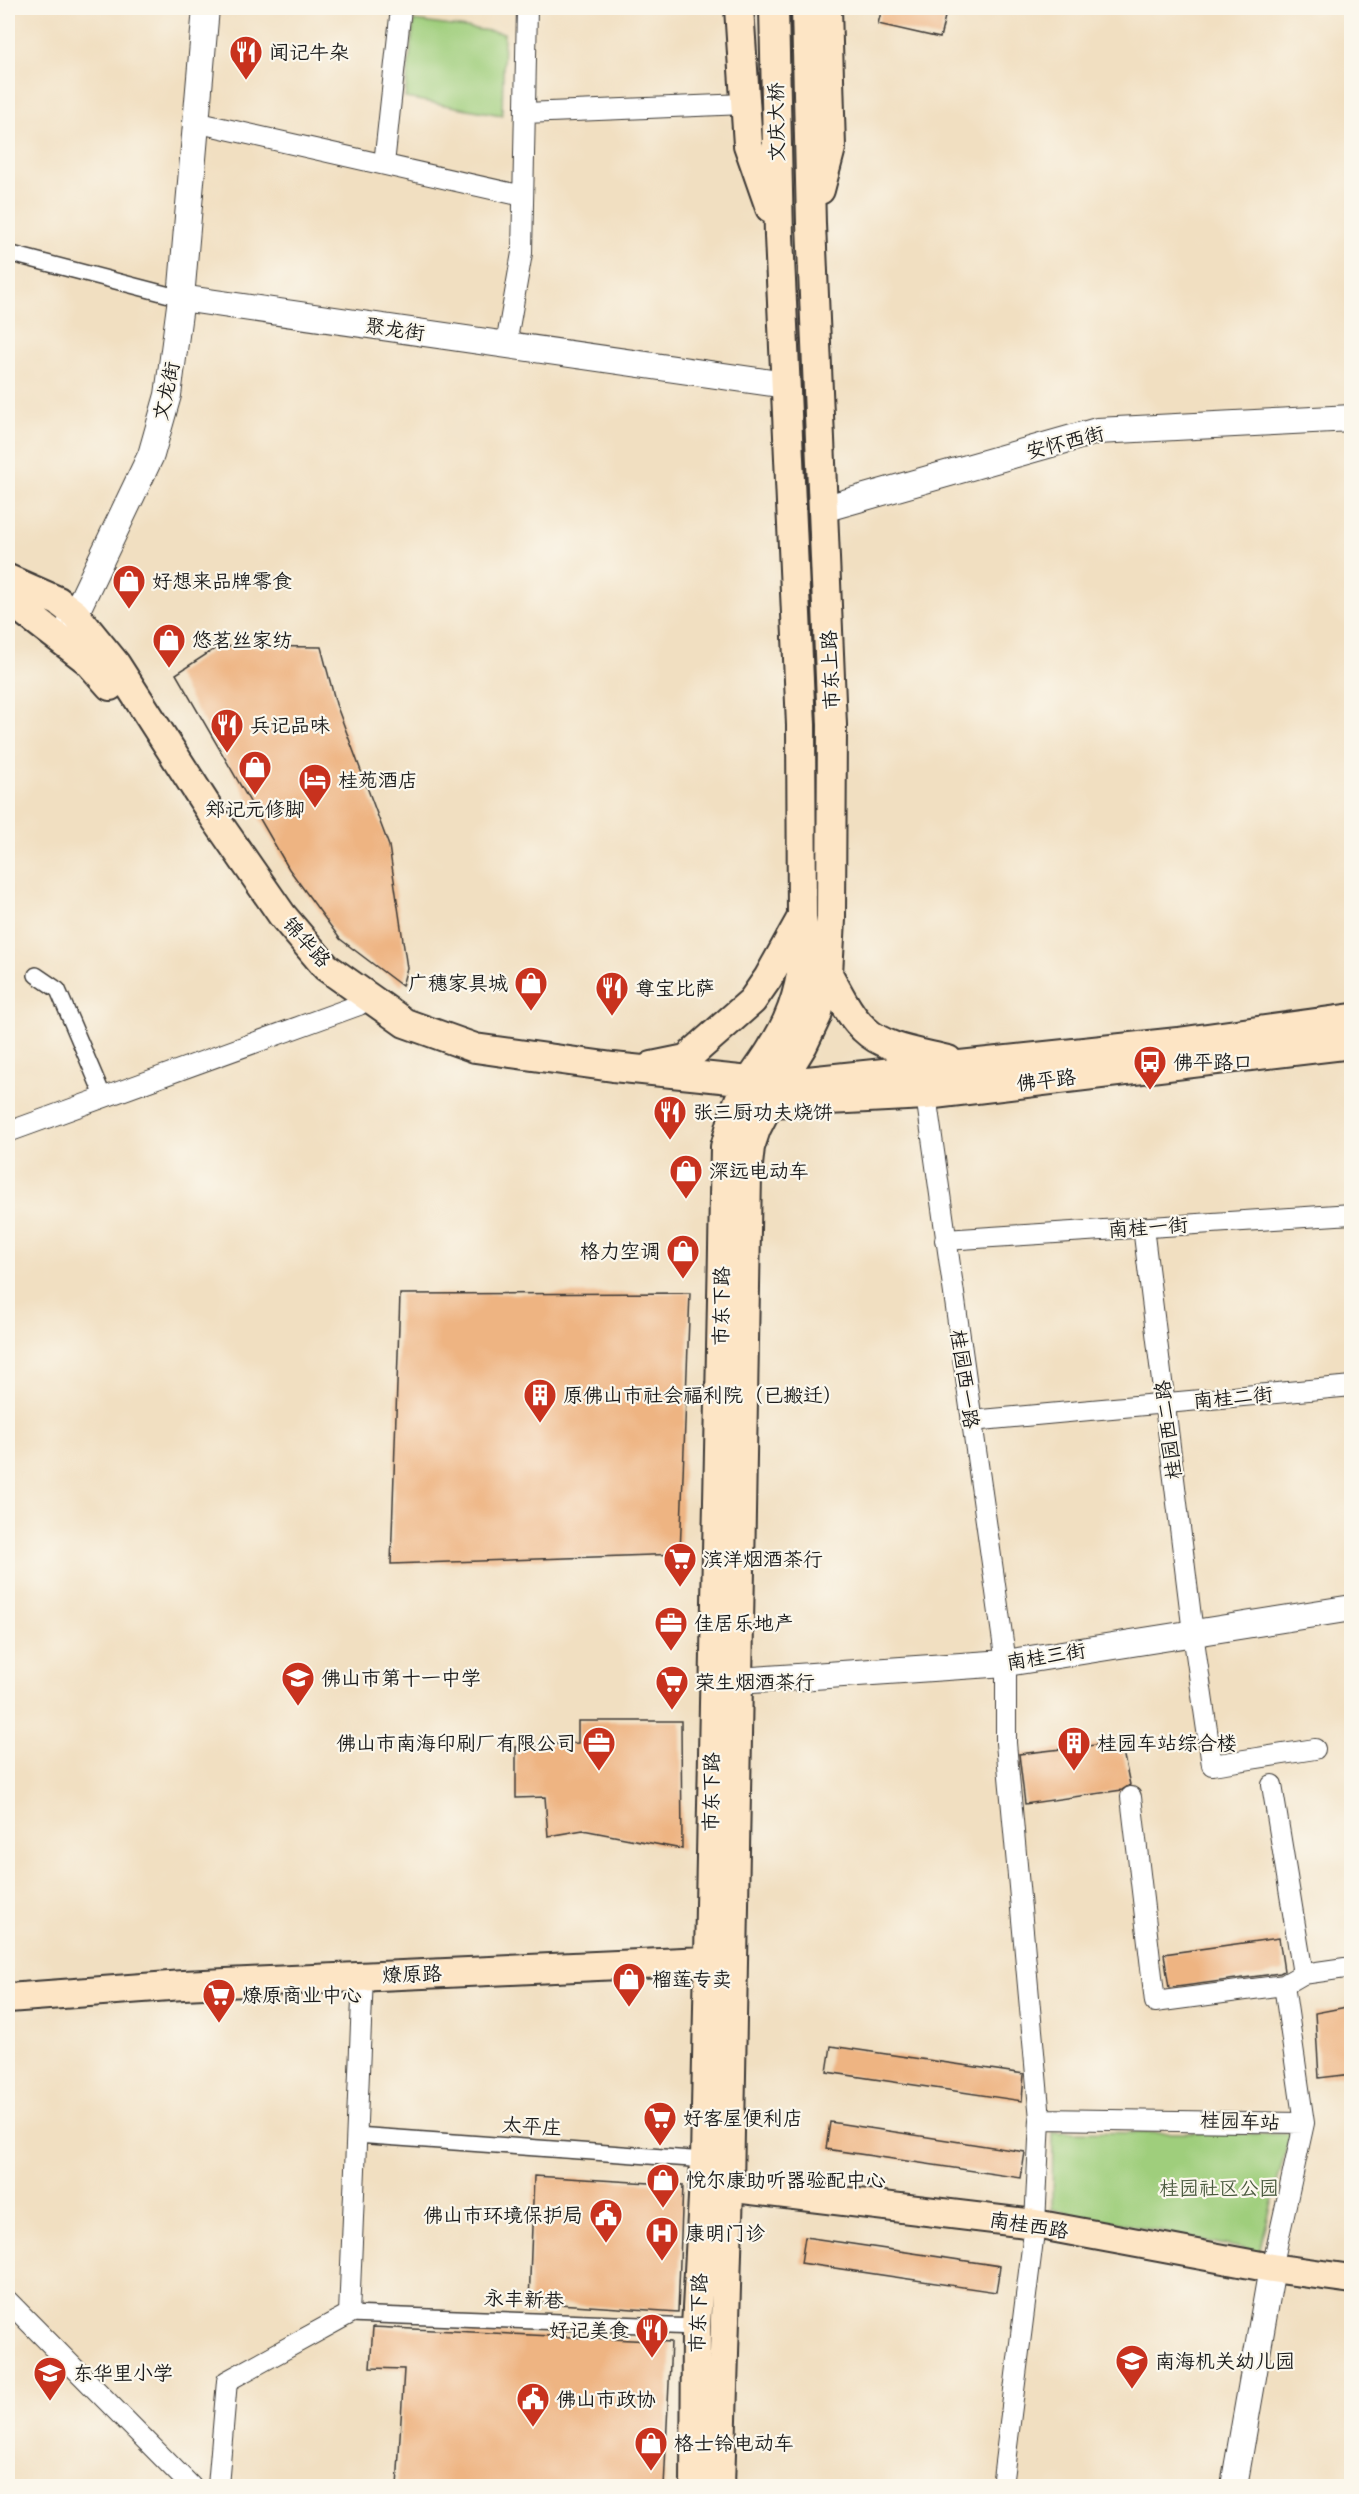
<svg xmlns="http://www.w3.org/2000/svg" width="1359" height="2494" viewBox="0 0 1359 2494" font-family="'Architects Daughter','LXGW WenKai TC',sans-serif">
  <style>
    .green { fill: #9fce7c; stroke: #5e754c; stroke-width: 1.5 }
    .building { fill: #eeb482 }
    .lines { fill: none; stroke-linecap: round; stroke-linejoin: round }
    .pedestrian-casing { stroke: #3c3935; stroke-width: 18 }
    .minor-casing { stroke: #3c3935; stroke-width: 22 }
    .tertiary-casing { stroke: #3c3935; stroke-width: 28 }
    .secondary-casing { stroke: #3c3935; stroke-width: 32 }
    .pedestrian { stroke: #fff; stroke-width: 15 }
    .minor { stroke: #fff; stroke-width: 20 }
    .tertiary { stroke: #fff; stroke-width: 26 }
    .secondary { stroke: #fde5c5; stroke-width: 28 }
    .labels { text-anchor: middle; stroke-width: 4.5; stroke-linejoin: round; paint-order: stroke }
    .poi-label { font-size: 20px; fill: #1c1c1c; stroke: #fbf7ec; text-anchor: start }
    .street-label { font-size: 20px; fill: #1c1c1c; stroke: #fbf7ec }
    .park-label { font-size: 20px; fill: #4a5a3e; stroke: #fbf7ec }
  </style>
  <rect width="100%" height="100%" fill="#fbf7ec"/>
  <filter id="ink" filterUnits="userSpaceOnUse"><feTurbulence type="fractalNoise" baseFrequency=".0167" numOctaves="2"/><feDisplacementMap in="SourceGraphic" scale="12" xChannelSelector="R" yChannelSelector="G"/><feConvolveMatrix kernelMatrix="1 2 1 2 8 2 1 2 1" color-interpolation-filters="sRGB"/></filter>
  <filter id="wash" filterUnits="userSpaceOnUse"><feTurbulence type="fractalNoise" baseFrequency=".008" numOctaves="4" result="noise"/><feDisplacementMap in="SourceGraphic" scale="24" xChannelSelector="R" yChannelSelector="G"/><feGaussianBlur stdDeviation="1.35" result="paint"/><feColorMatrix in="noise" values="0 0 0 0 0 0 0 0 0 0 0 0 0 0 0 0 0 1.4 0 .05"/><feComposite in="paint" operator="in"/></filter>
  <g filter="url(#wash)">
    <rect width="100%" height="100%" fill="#f1dfc1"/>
    <path class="green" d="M414,21L504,33L502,115L405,98Z
      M1053,2132L1290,2134L1259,2252L1052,2209Z"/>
    <g id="blocks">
      <path class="building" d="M882,8H947L940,38L878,24Z
        M219,646L321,647L336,704L389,846L407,968L402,986L340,939L289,869L176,674Z
        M690,1293L680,1554L391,1564L400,1294Z
        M578,1721H681L682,1849L583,1830L548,1836L545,1797L516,1798V1747L578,1743Z
        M1121,1742L1130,1785L1122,1790L1025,1804L1019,1754Z
        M1279,1938L1284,1971L1280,1973L1169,1988L1164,1954Z
        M1352,2006V2074L1319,2078L1315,2013Z
        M831,2046L1024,2074L1022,2101L827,2072Z
        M830,2122L1025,2152L1021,2178L826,2149Z
        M534,2176L683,2185L678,2312L529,2302Z
        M805,2237L1000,2266L996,2292L801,2263Z
        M373,2327L671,2342L664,2487H397L404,2369L370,2368Z"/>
    </g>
  </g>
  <g filter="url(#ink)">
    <use href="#blocks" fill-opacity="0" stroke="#3c3935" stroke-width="1.5"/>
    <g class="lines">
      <g class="pedestrian-casing">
        <path id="pedestrian" d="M8,253L181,298
          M36,975L58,990L104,1098
          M356,2135L705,2160
          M349,2314L696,2327"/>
      </g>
      <g class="minor-casing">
        <path id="minor" d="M525,113L745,104
          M195,122L523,196
          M384,164L401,8
          M506,345L522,253L527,8
          M926,1095L1006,1663V1743L1040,2119L1035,2224L1002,2486
          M8,1132L359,1005
          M1143,1227L1193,1633L1212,1765L1315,1749
          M945,1240L1352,1214
          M971,1421L1352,1386
          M1272,1785L1303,1974
          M1131,1797L1155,2002L1284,1985L1303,1974L1352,1967
          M1040,2119L1304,2123
          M1272,2268L1304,2123L1284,1985
          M8,2301L191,2486
          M218,2486L227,2381L349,2314L363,1976"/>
      </g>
      <g class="tertiary-casing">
        <path id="tertiary" d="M181,298L786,385
          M823,509L1097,431L1352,418
          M67,631L151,455L168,395L181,298L206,8
          M738,1681L1006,1663L1352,1608
          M1234,2486L1272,2268"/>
      </g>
      <g class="secondary-casing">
        <path id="secondary" d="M739,8L748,145L770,208
          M820,190L831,148L827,8
          M8,579L58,601L75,614L115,663L214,817L282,915L326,967L405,1023L475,1048L613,1067L779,1084L1178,1042L1352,1018
          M8,599L87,660L110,686
          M828,974C839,993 848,1014 864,1029C884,1049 921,1053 948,1060
          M652,1066L686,1059L752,1001L768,978L802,917
          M769,1103L926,1095L1352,1044
          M8,1998L183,1985L727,1960
          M709,2185L1035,2224L1272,2268L1352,2279
          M695,2486L696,2327L705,2160L725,1147C730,1131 733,1113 740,1098C748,1081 762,1065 772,1048C798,1009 808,962 802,917L801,725L779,236L774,8
          M720,2486L729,2187L747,1174L750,1147L756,1129L779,1084L803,1045L817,1016L828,974L831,919L832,725L811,224L806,8"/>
      </g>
      <use href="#pedestrian" class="pedestrian"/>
      <use href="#minor" class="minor"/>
      <use href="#tertiary" class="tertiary"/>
      <use href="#secondary" class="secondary"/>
    </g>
  </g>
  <defs>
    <g id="restaurant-pin" transform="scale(1.725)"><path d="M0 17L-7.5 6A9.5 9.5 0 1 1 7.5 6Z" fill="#c8321e" stroke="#fbf7ec"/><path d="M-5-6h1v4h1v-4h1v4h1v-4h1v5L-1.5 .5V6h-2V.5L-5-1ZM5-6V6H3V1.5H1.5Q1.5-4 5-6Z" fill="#fff"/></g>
    <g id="shop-pin" transform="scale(1.725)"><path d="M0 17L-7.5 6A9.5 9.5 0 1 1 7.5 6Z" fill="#c8321e" stroke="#fbf7ec"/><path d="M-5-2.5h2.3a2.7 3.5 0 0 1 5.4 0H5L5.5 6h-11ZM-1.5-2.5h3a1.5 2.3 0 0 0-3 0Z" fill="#fff"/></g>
    <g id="hotel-pin" transform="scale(1.725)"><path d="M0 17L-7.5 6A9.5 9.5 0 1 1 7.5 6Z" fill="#c8321e" stroke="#fbf7ec"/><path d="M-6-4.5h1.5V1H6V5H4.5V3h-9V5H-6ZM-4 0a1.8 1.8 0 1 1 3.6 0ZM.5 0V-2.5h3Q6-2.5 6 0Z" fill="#fff"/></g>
    <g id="bus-pin" transform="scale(1.725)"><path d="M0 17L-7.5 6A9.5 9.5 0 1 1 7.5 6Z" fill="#c8321e" stroke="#fbf7ec"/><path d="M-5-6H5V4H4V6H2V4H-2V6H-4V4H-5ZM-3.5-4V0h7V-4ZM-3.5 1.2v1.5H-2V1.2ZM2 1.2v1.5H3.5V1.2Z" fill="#fff"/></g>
    <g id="building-pin" transform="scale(1.725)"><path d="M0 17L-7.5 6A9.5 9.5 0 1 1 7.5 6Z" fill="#c8321e" stroke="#fbf7ec"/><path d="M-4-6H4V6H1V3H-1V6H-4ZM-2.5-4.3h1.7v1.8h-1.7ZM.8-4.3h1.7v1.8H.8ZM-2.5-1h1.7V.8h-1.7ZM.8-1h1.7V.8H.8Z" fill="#fff"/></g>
    <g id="supermarket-pin" transform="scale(1.725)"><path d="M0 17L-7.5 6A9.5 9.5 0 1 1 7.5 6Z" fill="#c8321e" stroke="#fbf7ec"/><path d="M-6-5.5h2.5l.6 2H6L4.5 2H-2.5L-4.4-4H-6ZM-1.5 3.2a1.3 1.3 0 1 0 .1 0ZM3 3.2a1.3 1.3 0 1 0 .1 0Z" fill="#fff"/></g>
    <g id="office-pin" transform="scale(1.725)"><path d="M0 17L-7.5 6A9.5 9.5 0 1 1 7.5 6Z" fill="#c8321e" stroke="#fbf7ec"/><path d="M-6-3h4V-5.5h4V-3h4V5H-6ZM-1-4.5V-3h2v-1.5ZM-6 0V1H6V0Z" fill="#fff"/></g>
    <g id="school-pin" transform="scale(1.725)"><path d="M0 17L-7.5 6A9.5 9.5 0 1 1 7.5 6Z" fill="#c8321e" stroke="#fbf7ec"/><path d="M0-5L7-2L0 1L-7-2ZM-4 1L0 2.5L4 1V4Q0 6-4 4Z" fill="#fff"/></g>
    <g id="civic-pin" transform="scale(1.725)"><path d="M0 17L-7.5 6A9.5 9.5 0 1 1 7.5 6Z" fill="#c8321e" stroke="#fbf7ec"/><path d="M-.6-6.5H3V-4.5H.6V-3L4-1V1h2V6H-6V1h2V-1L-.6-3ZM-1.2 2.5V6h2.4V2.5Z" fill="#fff"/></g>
    <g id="hospital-pin" transform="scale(1.725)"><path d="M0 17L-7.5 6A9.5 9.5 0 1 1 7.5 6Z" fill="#c8321e" stroke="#fbf7ec"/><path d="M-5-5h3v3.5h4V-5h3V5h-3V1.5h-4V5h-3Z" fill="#fff"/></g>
  </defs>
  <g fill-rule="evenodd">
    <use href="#restaurant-pin" x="246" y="52"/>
    <use href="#shop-pin" x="129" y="581"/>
    <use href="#shop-pin" x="169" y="640"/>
    <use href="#restaurant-pin" x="227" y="725"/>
    <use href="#shop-pin" x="255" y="767"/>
    <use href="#hotel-pin" x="315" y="780"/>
    <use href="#shop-pin" x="531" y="983"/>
    <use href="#restaurant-pin" x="612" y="988"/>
    <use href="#bus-pin" x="1150" y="1062"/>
    <use href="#restaurant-pin" x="670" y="1112"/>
    <use href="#shop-pin" x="686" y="1171"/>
    <use href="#shop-pin" x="683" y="1251"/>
    <use href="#building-pin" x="540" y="1395"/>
    <use href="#supermarket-pin" x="680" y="1559"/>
    <use href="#office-pin" x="671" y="1623"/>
    <use href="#school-pin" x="298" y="1678"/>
    <use href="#supermarket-pin" x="672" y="1682"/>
    <use href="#office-pin" x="599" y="1743"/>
    <use href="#building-pin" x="1074" y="1743"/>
    <use href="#shop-pin" x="629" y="1979"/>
    <use href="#supermarket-pin" x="219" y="1995"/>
    <use href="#supermarket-pin" x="660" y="2118"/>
    <use href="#shop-pin" x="663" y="2180"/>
    <use href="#civic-pin" x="606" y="2215"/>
    <use href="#hospital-pin" x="662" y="2233"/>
    <use href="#restaurant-pin" x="652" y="2330"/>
    <use href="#school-pin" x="1132" y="2361"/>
    <use href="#school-pin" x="50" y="2373"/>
    <use href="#civic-pin" x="533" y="2399"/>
    <use href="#shop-pin" x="651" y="2443"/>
  </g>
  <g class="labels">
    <g class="poi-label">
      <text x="269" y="59">闻记牛杂</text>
      <text x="152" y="588">好想来品牌零食</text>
      <text x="192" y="647">悠茗丝家纺</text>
      <text x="250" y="732">兵记品味</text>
      <text x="338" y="787">桂苑酒店</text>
      <text x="255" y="816" text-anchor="middle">郑记元修脚</text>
      <text x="508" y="990" text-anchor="end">广穗家具城</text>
      <text x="635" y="995">尊宝比萨</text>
      <text x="1173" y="1069">佛平路口</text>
      <text x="693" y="1119">张三厨功夫烧饼</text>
      <text x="709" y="1178">深远电动车</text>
      <text x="660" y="1258" text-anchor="end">格力空调</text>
      <text x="563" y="1402">原佛山市社会福利院（已搬迁）</text>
      <text x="703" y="1566">滨洋烟酒茶行</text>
      <text x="694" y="1630">佳居乐地产</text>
      <text x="321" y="1685">佛山市第十一中学</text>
      <text x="695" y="1689">荣生烟酒茶行</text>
      <text x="576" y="1750" text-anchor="end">佛山市南海印刷厂有限公司</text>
      <text x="1097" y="1750">桂园车站综合楼</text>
      <text x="652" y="1986">榴莲专卖</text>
      <text x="242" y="2002">燎原商业中心</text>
      <text x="683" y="2125">好客屋便利店</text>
      <text x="686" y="2187">悦尔康助听器验配中心</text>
      <text x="583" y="2222" text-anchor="end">佛山市环境保护局</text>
      <text x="685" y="2240">康明门诊</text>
      <text x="629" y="2337" text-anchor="end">好记美食</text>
      <text x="1155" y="2368">南海机关幼儿园</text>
      <text x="73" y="2380">东华里小学</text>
      <text x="556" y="2406">佛山市政协</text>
      <text x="674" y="2450">格士铃电动车</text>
    </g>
    <g class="street-label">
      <text transform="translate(776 122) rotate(-91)" y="7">文庆大桥</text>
      <text transform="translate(395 329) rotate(8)" y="7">聚龙街</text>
      <text transform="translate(166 391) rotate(-78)" y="7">文龙街</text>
      <text transform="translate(1065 442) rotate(-14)" y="7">安怀西街</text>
      <text transform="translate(830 670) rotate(-92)" y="7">市东上路</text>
      <text transform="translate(307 942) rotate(48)" y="7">锦华路</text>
      <text transform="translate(1046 1080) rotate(-7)" y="7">佛平路</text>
      <text transform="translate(1148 1227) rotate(-4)" y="7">南桂一街</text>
      <text transform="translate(721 1306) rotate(-89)" y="7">市东下路</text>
      <text transform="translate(965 1379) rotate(82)" y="7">桂园西一路</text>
      <text transform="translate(1233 1397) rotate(-5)" y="7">南桂二街</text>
      <text transform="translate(1168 1430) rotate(-97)" y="7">桂园西二路</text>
      <text transform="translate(1046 1656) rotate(-9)" y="7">南桂三街</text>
      <text transform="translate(711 1792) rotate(-89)" y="7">市东下路</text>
      <text transform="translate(412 1974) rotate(-2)" y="7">燎原路</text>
      <text transform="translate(1240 2121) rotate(2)" y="7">桂园车站</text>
      <text transform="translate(532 2126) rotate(4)" y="7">太平庄</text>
      <text transform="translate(1029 2225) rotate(9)" y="7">南桂西路</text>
      <text transform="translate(524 2299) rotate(2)" y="7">永丰新巷</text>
      <text transform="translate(698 2313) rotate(-88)" y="7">市东下路</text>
    </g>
    <g class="park-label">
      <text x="1219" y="2195">桂园社区公园</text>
    </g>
  </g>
  <rect width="1359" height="2494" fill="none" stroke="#fbf7ec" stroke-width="30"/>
</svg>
